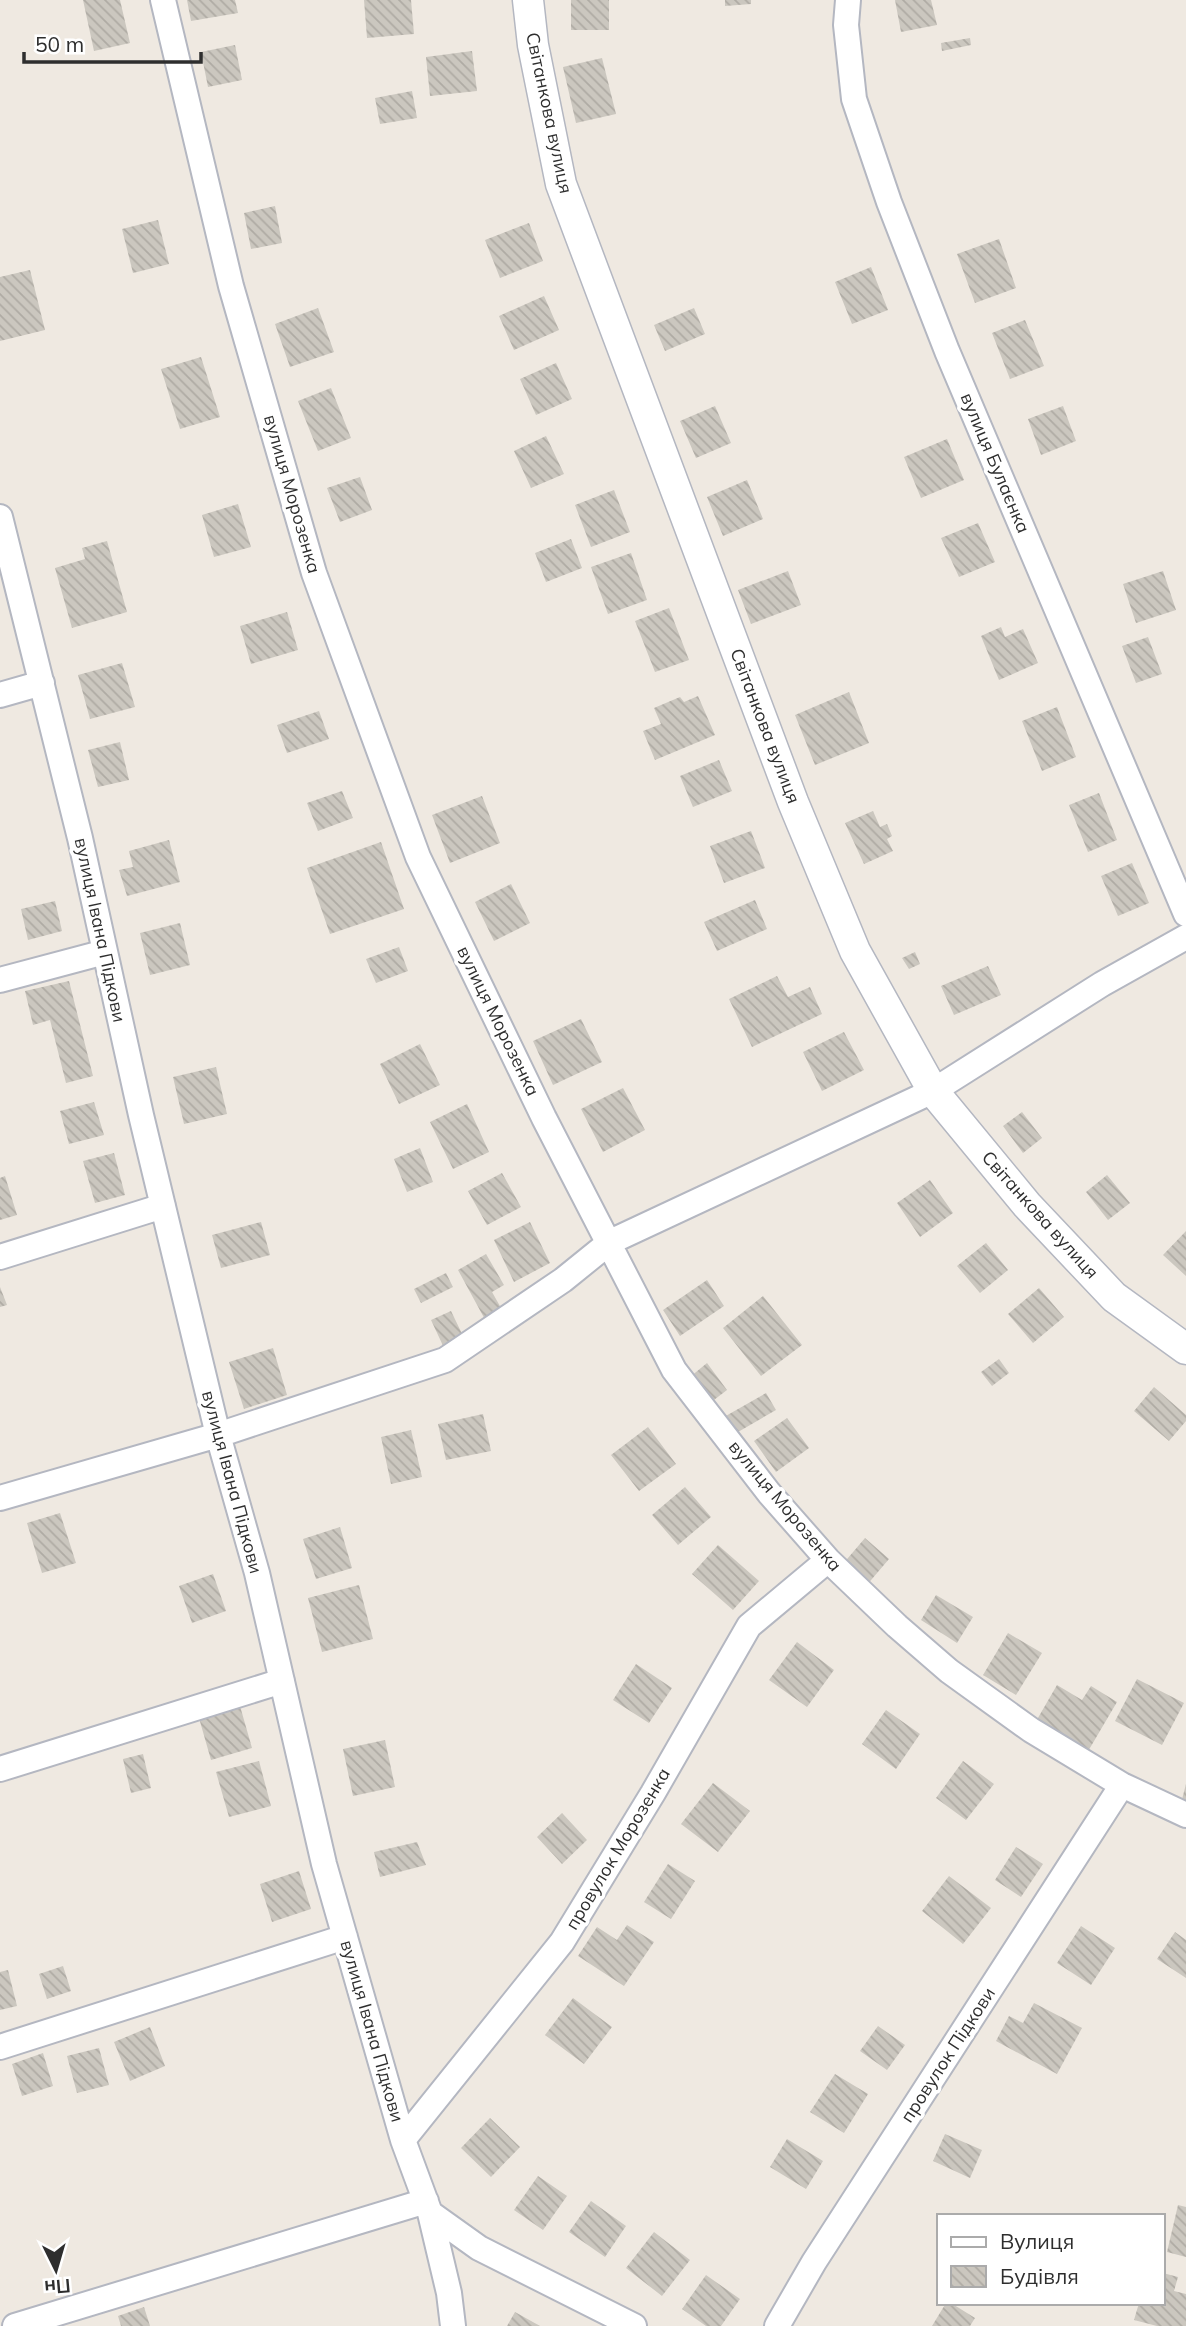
<svg xmlns="http://www.w3.org/2000/svg" width="1186" height="2326" viewBox="0 0 1186 2326" font-family="Mulish,sans-serif">
  <style>
    .building { fill: url(#building-back-hatch) }
    .lines { fill: none; stroke-linecap: round; stroke-linejoin: round }
    .minor-casing { stroke: #b4b7c1; stroke-width: 28 }
    .tertiary-casing { stroke: #b4b7c1; stroke-width: 33 }
    .minor { stroke: #fff; stroke-width: 24 }
    .tertiary { stroke: #fff; stroke-width: 30 }
    .labels { text-anchor: middle; stroke-width: 7; stroke-linejoin: round; paint-order: stroke }
    .street-label { font-size: 18px; fill: #2e2e2e; stroke: #fff }
  </style>
  <defs>
    <pattern id="building-back-hatch" width="6" height="6" patternUnits="userSpaceOnUse" patternTransform="scale(1.75)"><rect width="6" height="6" fill="#cbc7bf"/><path d="M-1 5l2 2M0 0l6 6M5-1l2 2" fill="none" stroke="#afaba4"/></pattern>
  </defs>
  <rect width="100%" height="100%" fill="#efe9e1"/>
  <path class="building" d="M83,0H120L130,43L94,51Z
    M187,0H235L238,13L191,21Z
    M364,0H411L414,34L367,38Z
    M571,0H609V30H571Z
    M725,0H751V4L725,6Z
    M895,0H931L937,25L901,32Z
    M970,38L971,45L942,51L941,43Z
    M235,45L242,80L208,87L201,52Z
    M472,51L477,91L430,96L426,57Z
    M602,58L616,114L576,123L563,67Z
    M412,91L417,118L380,124L375,98Z
    M275,206L282,243L251,249L244,213Z
    M158,220L169,264L133,273L122,229Z
    M529,223L543,261L500,278L485,240Z
    M999,239L1016,288L975,303L957,254Z
    M871,267L888,310L852,324L835,282Z
    M30,270L45,330L0,341V277Z
    M544,296L559,330L514,350L499,316Z
    M318,308L334,352L290,367L275,324Z
    M694,308L705,334L665,351L654,325Z
    M1025,320L1044,366L1010,379L992,333Z
    M201,357L220,417L180,429L161,369Z
    M556,363L572,399L536,415L520,379Z
    M331,388L351,438L318,451L298,401Z
    M715,406L731,443L696,458L680,421Z
    M1063,406L1076,441L1041,455L1028,419Z
    M546,436L564,474L531,488L514,451Z
    M947,439L964,480L921,498L904,457Z
    M360,477L372,510L340,522L327,488Z
    M747,480L763,519L723,536L707,497Z
    M614,490L630,532L591,547L575,505Z
    M238,504L251,547L214,557L202,515Z
    M978,523L995,562L959,577L941,538Z
    M571,539L582,568L546,582L535,553Z
    M107,541L127,612L72,628L55,568L85,559L82,548Z
    M631,553L647,600L608,614L591,567Z
    M788,571L801,605L751,624L738,590Z
    M1163,571L1176,610L1136,623L1123,584Z
    M669,608L689,660L655,672L635,621Z
    M287,612L298,650L251,664L240,626Z
    M1001,627L1005,637L1023,629L1038,663L999,680L981,636Z
    M1148,637L1162,674L1136,683L1122,646Z
    M122,663L135,707L90,719L78,675Z
    M849,692L869,743L815,765L795,715Z
    M698,696L715,735L655,760L643,731L661,724L654,708L680,697L684,702Z
    M1057,707L1076,757L1042,771L1022,721Z
    M319,711L329,739L287,753L277,725Z
    M120,742L129,780L98,787L88,750Z
    M719,760L732,791L693,807L680,776Z
    M342,791L353,818L318,831L307,803Z
    M1099,793L1117,840L1088,852L1069,805Z
    M482,796L500,843L450,863L432,815Z
    M873,811L880,827L887,824L892,836L887,839L893,851L864,864L845,823Z
    M751,831L765,868L724,883L710,846Z
    M169,840L180,882L127,896L119,870L133,867L129,851Z
    M381,842L404,909L330,934L307,868Z
    M1132,863L1149,903L1118,916L1101,876Z
    M511,884L530,923L494,941L475,902Z
    M755,900L767,929L717,951L704,922Z
    M55,901L62,931L28,940L21,909Z
    M180,923L190,965L150,975L140,933Z
    M399,947L408,971L376,983L366,959Z
    M915,952L920,964L909,969L902,958Z
    M988,966L1001,995L954,1015L941,986Z
    M777,976L788,997L810,987L822,1014L752,1047L729,999Z
    M69,981L93,1076L66,1083L50,1020L33,1025L25,991Z
    M581,1019L602,1062L553,1085L533,1041Z
    M844,1032L864,1070L822,1091L803,1052Z
    M420,1044L440,1085L399,1104L380,1064Z
    M216,1067L227,1114L184,1124L173,1077Z
    M623,1088L645,1130L603,1152L581,1109Z
    M94,1102L104,1135L69,1144L60,1111Z
    M467,1104L489,1152L453,1169L430,1122Z
    M1022,1112L1042,1138L1023,1153L1003,1126Z
    M420,1148L433,1182L407,1192L394,1159Z
    M114,1153L125,1195L95,1203L83,1161Z
    M502,1173L521,1207L487,1225L468,1191Z
    M1107,1175L1130,1203L1108,1220L1086,1192Z
    M5,1176L17,1215L0,1220V1178Z
    M930,1180L953,1213L920,1237L897,1203Z
    M261,1222L270,1255L221,1268L212,1235Z
    M530,1222L550,1263L514,1282L494,1240Z
    M1186,1231V1276L1163,1255Z
    M986,1243L1008,1270L980,1293L957,1266Z
    M486,1254L504,1285L492,1292L505,1315L488,1325L458,1270Z
    M446,1273L453,1287L421,1303L414,1289Z
    M707,1280L724,1306L680,1336L663,1310Z
    M0,1287L7,1305L0,1307Z
    M1039,1288L1064,1317L1033,1343L1008,1314Z
    M763,1296L802,1345L761,1376L723,1328Z
    M451,1311L465,1340L445,1350L431,1320Z
    M273,1348L287,1395L244,1409L229,1362Z
    M999,1359L1009,1373L992,1386L981,1372Z
    M707,1363L727,1390L710,1403L690,1377Z
    M1154,1387L1186,1415V1421L1169,1441L1134,1411Z
    M766,1393L776,1410L738,1432L724,1417Z
    M483,1414L491,1451L446,1460L438,1424Z
    M787,1418L809,1448L776,1472L754,1441Z
    M648,1427L676,1464L639,1491L611,1455Z
    M411,1430L422,1477L391,1484L381,1437Z
    M685,1487L711,1517L678,1545L652,1515Z
    M60,1513L76,1563L42,1573L27,1523Z
    M340,1527L352,1568L316,1579L303,1539Z
    M865,1538L889,1559L866,1586L842,1565Z
    M718,1545L759,1581L733,1610L692,1574Z
    M213,1574L226,1611L192,1623L179,1586Z
    M359,1585L373,1639L322,1652L308,1598Z
    M936,1595L973,1617L957,1643L921,1620Z
    M1008,1633L1042,1653L1016,1695L983,1675Z
    M797,1642L834,1670L807,1707L769,1680Z
    M636,1664L672,1688L649,1723L613,1700Z
    M1137,1679L1184,1703L1162,1745L1115,1721Z
    M1057,1685L1082,1700L1091,1686L1117,1702L1087,1753L1035,1723Z
    M240,1706L252,1748L211,1760L199,1718Z
    M886,1710L920,1734L896,1769L862,1744Z
    M385,1740L395,1787L353,1796L343,1749Z
    M143,1754L151,1788L131,1793L123,1759Z
    M259,1761L271,1806L229,1817L216,1772Z
    M963,1761L994,1784L966,1820L936,1798Z
    M713,1783L750,1811L718,1852L681,1824Z
    M1186,1784V1813L1179,1811Z
    M562,1813L587,1840L562,1864L537,1837Z
    M417,1842L426,1865L380,1877L374,1852Z
    M1016,1847L1043,1864L1021,1897L995,1880Z
    M668,1864L695,1881L671,1919L644,1902Z
    M299,1871L311,1909L272,1922L260,1884Z
    M949,1876L991,1908L963,1944L922,1911Z
    M627,1925L654,1942L624,1986L578,1956L597,1927L617,1940Z
    M1081,1926L1115,1948L1091,1985L1057,1963Z
    M1175,1932L1186,1940V1978L1157,1959Z
    M63,1966L71,1991L47,1999L39,1974Z
    M8,1970L17,2006L0,2010V1972Z
    M573,1998L612,2027L584,2064L545,2035Z
    M1034,2003L1082,2028L1057,2074L996,2041L1009,2016L1023,2023Z
    M878,2026L905,2045L887,2070L860,2051Z
    M150,2027L165,2066L130,2081L114,2042Z
    M99,2048L109,2085L77,2093L67,2056Z
    M43,2053L53,2086L22,2096L12,2064Z
    M835,2074L868,2094L844,2133L810,2112Z
    M490,2118L520,2147L491,2177L461,2148Z
    M945,2134L982,2150L970,2178L933,2161Z
    M787,2139L823,2161L806,2189L770,2167Z
    M538,2176L567,2196L543,2230L514,2210Z
    M591,2201L626,2226L605,2257L569,2232Z
    M1178,2205L1186,2207V2257L1167,2252Z
    M654,2232L690,2260L662,2296L626,2268Z
    M1163,2273L1178,2277L1174,2291L1186,2294V2326H1157L1134,2320L1139,2303H1163Z
    M706,2275L740,2299L721,2326H706L682,2309Z
    M946,2303H951L975,2318L970,2326H932Z
    M144,2307L150,2326H121L118,2316Z
    M515,2312L540,2326H507Z"/>
  <g class="lines">
    <g class="minor-casing">
      <path id="minor" d="M163,0L231,286L314,573L418,857L544,1118L674,1370L769,1493L828,1560L897,1626L949,1671L1031,1730L1122,1785L1186,1815
        M848,0L846,25L854,99L889,202L947,351L1186,914
        M0,517L80,838L141,1115L218,1435L257,1573L324,1864L403,2140L430,2213L479,2248L634,2326
        M0,695L42,683
        M0,980L105,952
        M0,1257L163,1206
        M0,1498L218,1435L445,1360L563,1280L610,1242L933,1091L1102,984L1186,937
        M0,1769L282,1681
        M0,2047L345,1937
        M403,2140L562,1942L653,1793L749,1626L828,1560
        M430,2213L449,2293L453,2326
        M15,2326L426,2201
        M777,2326L814,2262L1122,1785"/>
    </g>
    <g class="tertiary-casing">
      <path id="tertiary" d="M528,0L533,45L561,184L793,802L855,951L933,1091L1027,1205L1114,1297L1186,1349"/>
    </g>
    <use href="#minor" class="minor"/>
    <use href="#tertiary" class="tertiary"/>
  </g>
  <g class="labels">
    <g class="street-label">
      <text transform="translate(549 113) rotate(78)" y="6">Світанкова вулиця</text>
      <text transform="translate(995 463) rotate(67)" y="6">вулиця Булаєнка</text>
      <text transform="translate(292 494) rotate(74)" y="6">вулиця Морозенка</text>
      <text transform="translate(765 726) rotate(69)" y="6">Світанкова вулиця</text>
      <text transform="translate(100 930) rotate(78)" y="6">вулиця Івана Підкови</text>
      <text transform="translate(498 1021) rotate(64)" y="6">вулиця Морозенка</text>
      <text transform="translate(1040 1215) rotate(48)" y="6">Світанкова вулиця</text>
      <text transform="translate(232 1482) rotate(75)" y="6">вулиця Івана Підкови</text>
      <text transform="translate(785 1506) rotate(50)" y="6">вулиця Морозенка</text>
      <text transform="translate(618 1849) rotate(-59)" y="6">провулок Морозенка</text>
      <text transform="translate(372 2031) rotate(74)" y="6">вулиця Івана Підкови</text>
      <text transform="translate(948 2055) rotate(-57)" y="6">провулок Підкови</text>
    </g>
  </g>
  <rect x="937" y="2214" width="228" height="91" fill="#ffffff" stroke="#ababab" stroke-width="2"/>
  <rect x="951" y="2237" width="35" height="10" fill="#ffffff" stroke="#ababab" stroke-width="2"/>
  <text x="1000" y="2249" font-size="21" fill="#2e2e2e">Вулиця</text>
  <rect x="951" y="2266" width="35" height="21" fill="url(#building-back-hatch)" stroke="#ababab" stroke-width="2"/>
  <text x="1000" y="2284" font-size="21" fill="#2e2e2e">Будівля</text>
  <g transform="translate(56 2270) rotate(175)" stroke="#ffffff" stroke-width="5" paint-order="stroke">
  <path d="M0-5L12 26L0 18L-12 26Z" fill="#2e2e2e"/>
  <text y="-10" font-size="19" font-weight="bold" text-anchor="middle" fill="#2e2e2e">Пн</text>
  </g>
  <path d="M24 52v10h177v-10" fill="none" stroke="#2e2e2e" stroke-width="3.5"/>
  <text x="35" y="52" font-size="21" fill="#2e2e2e" stroke="#ffffff" stroke-width="5" paint-order="stroke">50 m</text>
</svg>
